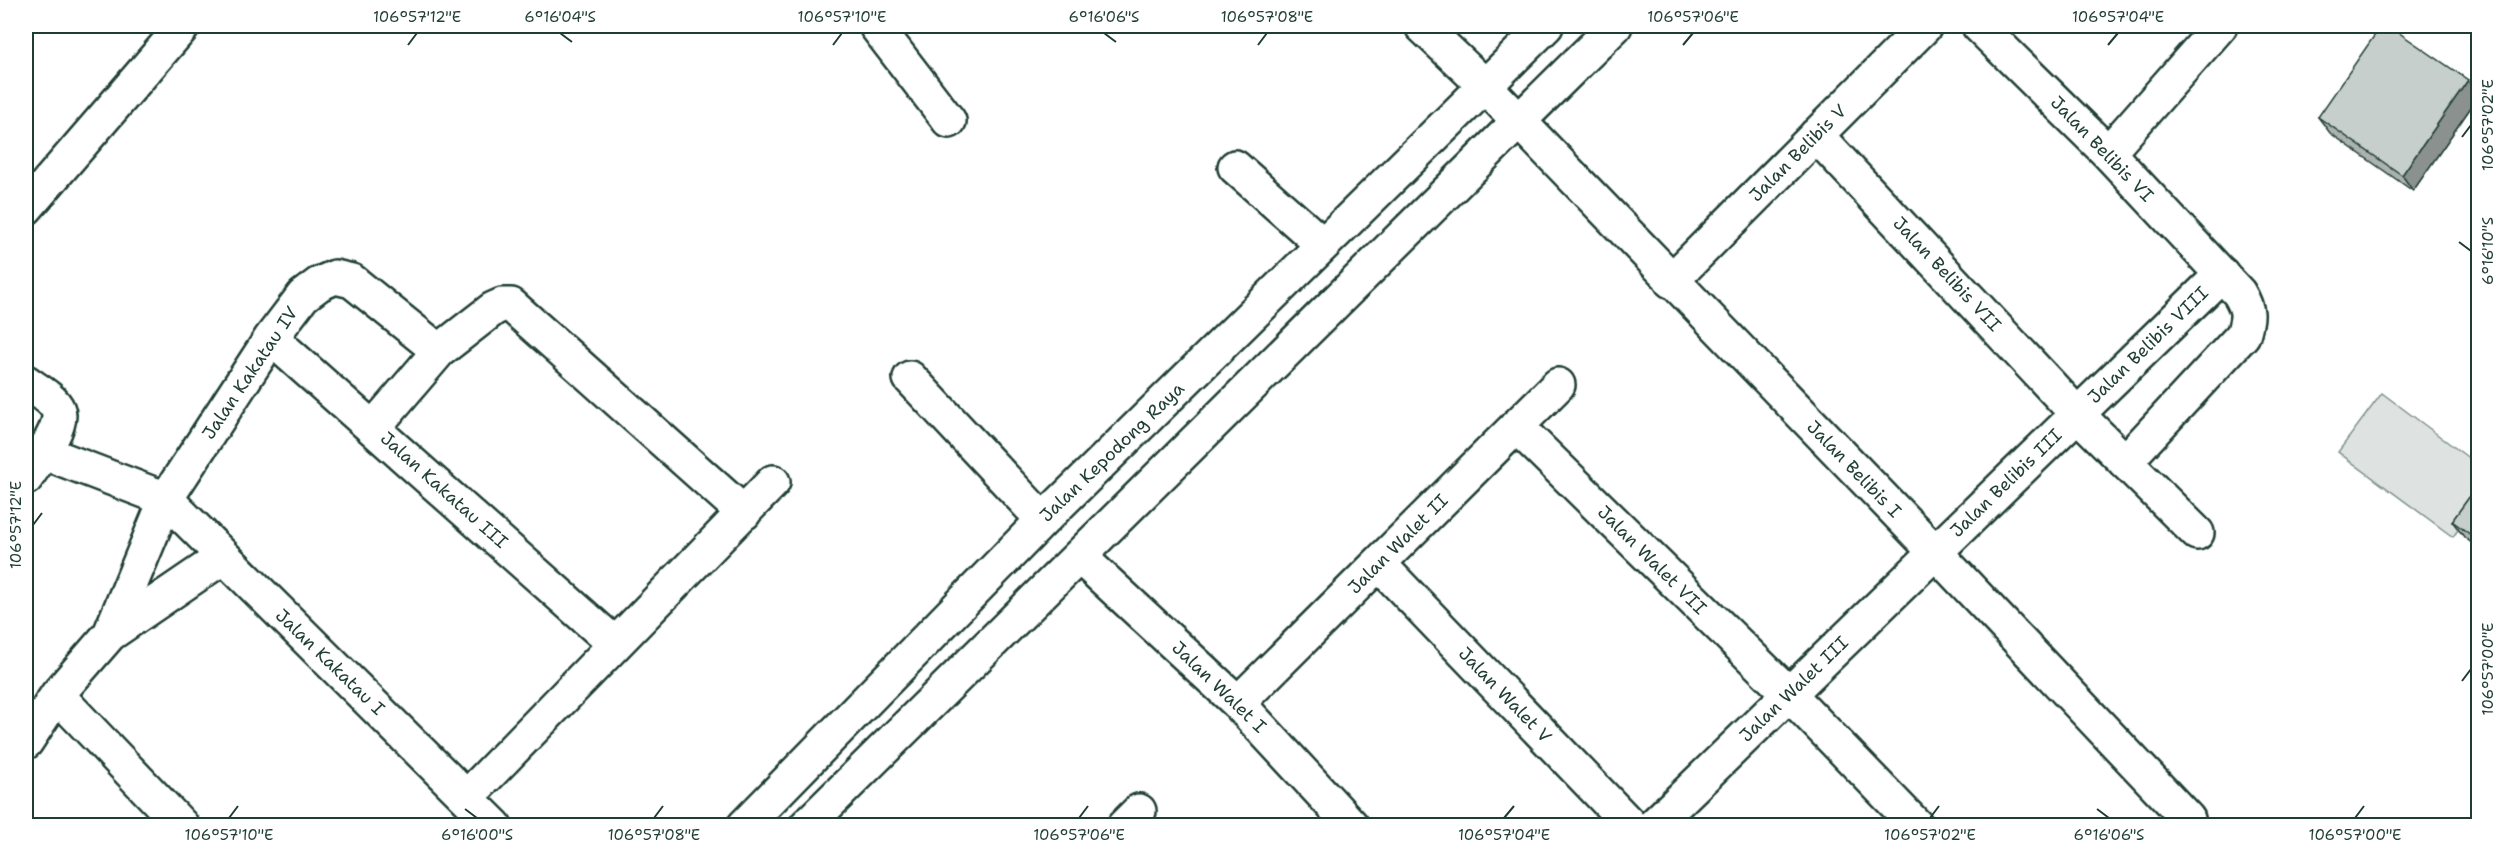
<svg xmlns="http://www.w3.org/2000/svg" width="2504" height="851" viewBox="0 0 2504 851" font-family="'Shantell Sans',sans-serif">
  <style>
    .green { fill: #dee3e2; stroke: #7e908b; stroke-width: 1.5 }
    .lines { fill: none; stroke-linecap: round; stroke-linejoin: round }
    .minor-casing { stroke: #1f3d34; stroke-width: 38 }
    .minor { stroke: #fff; stroke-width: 33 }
    .wall { fill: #abb2af; stroke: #1f3d34; stroke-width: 1.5 }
    .shaded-wall { fill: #8b918f; stroke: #1f3d34; stroke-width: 1.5 }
    .building { fill: #c7cfcc; stroke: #1f3d34; stroke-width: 1.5 }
    .ticks { fill: none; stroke: #1f3d34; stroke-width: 2 }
    .labels { text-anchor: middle; stroke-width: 6; stroke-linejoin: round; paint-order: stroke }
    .street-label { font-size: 18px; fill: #1f3d34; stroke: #fff }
    .neatline { fill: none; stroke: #1f3d34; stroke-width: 2 }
    .ticks-label { font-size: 15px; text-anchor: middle; fill: #1f3d34 }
  </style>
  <rect width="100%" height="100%" fill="#fff"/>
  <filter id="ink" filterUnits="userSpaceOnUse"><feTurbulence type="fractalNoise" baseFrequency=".0167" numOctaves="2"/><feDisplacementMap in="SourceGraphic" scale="12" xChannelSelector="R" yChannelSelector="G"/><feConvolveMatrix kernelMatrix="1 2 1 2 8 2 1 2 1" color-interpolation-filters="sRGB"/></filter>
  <g filter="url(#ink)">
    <path class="green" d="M2382,393L2478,465V502L2453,537L2338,452Z"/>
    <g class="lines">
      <g class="minor-casing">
        <path id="minor" d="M876,26L949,121
          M1422,26L1485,86L1935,552L2188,819L2189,826
          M1979,26L2108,153L2239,293C2249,310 2249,316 2243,335L2125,462
          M1816,135L2077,414L2197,533
          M2108,153L2220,26
          M1235,167L1323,245
          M26,208L183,26
          M1671,281L1925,26
          M271,338L615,644
          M910,378L1043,520
          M26,382C35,389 53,398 58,410C65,426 35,464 26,478
          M1516,426L1789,694L1917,826
          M374,427L439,351L493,309L502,305H511L744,513
          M43,452L166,499L495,826
          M1079,556L1238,703L1352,826
          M1379,564L1631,826
          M110,634L166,499L271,338L303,296L319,284L335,277L352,281L439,351
          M57,695L182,826
          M1238,703L1558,385
          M26,742L57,695L110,634L223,557
          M467,797L773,482
          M744,826L1043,520L1546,26
          M806,826L1615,26
          M1124,826L1139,811
          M1653,826L2222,274"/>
      </g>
      <use href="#minor" class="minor"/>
    </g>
    <path class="wall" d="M2468,80L2478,96V97L2413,191L2330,133L2318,117Z
      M2478,485V548L2464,537L2452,521Z"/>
    <path class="shaded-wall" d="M2468,80L2478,96V97L2413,191L2402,175Z"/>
    <path class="building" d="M2381,26H2389L2468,80L2402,175L2318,117Z
      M2478,485V540L2452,521Z"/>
  </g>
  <path class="ticks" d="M560,33L572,42M1104,33L1116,42M408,45L417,33M833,45L842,33M1258,45L1267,33M1683,45L1693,33M2108,45L2118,33M2462,137L2471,125M2459,242L2471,251M33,525L42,513M2462,681L2471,669M465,809L477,818M2097,809L2109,818M229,818L238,806M654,818L663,806M1079,818L1088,806M1504,818L1514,806M1930,818L1939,806M2355,818L2364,806"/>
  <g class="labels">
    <g class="street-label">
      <text transform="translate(2102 149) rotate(46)" y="6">Jalan Belibis VI</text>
      <text transform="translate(1798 153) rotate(-45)" y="6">Jalan Belibis V</text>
      <text transform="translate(1947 274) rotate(47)" y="6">Jalan Belibis VII</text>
      <text transform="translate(2148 345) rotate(-44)" y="6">Jalan Belibis VIII</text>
      <text transform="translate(250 373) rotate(-56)" y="6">Jalan Kakatau IV</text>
      <text transform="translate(1112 452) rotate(-44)" y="6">Jalan Kepodong Raya</text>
      <text transform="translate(1854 469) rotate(46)" y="6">Jalan Belibis I</text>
      <text transform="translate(2006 483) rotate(-44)" y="6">Jalan Belibis III</text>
      <text transform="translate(444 490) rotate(42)" y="6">Jalan Kakatau III</text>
      <text transform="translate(1398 544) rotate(-45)" y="6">Jalan Walet II</text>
      <text transform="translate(1652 560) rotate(45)" y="6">Jalan Walet VII</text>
      <text transform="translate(330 662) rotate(44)" y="6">Jalan Kakatau I</text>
      <text transform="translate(1219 687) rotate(44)" y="6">Jalan Walet I</text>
      <text transform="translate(1794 689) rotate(-44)" y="6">Jalan Walet III</text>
      <text transform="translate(1505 695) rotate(46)" y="6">Jalan Walet V</text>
    </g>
  </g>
  <rect width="2504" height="851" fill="none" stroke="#fff" stroke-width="66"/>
  <rect x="33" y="33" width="2438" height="785" class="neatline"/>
  <g class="ticks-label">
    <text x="417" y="22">106°57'12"E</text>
    <text x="560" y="22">6°16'04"S</text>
    <text x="842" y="22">106°57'10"E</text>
    <text x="1104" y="22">6°16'06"S</text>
    <text x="1267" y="22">106°57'08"E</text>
    <text x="1693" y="22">106°57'06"E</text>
    <text x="2118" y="22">106°57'04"E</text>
    <text transform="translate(2488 125) rotate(-90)" y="5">106°57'02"E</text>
    <text transform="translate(2488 251) rotate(-90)" y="5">6°16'10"S</text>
    <text transform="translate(16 525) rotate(-90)" y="5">106°57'12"E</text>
    <text transform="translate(2488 669) rotate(-90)" y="5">106°57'00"E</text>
    <text x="229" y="840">106°57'10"E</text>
    <text x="477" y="840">6°16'00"S</text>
    <text x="654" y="840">106°57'08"E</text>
    <text x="1079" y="840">106°57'06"E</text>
    <text x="1504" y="840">106°57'04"E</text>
    <text x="1930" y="840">106°57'02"E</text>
    <text x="2109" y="840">6°16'06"S</text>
    <text x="2355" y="840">106°57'00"E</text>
  </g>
</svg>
